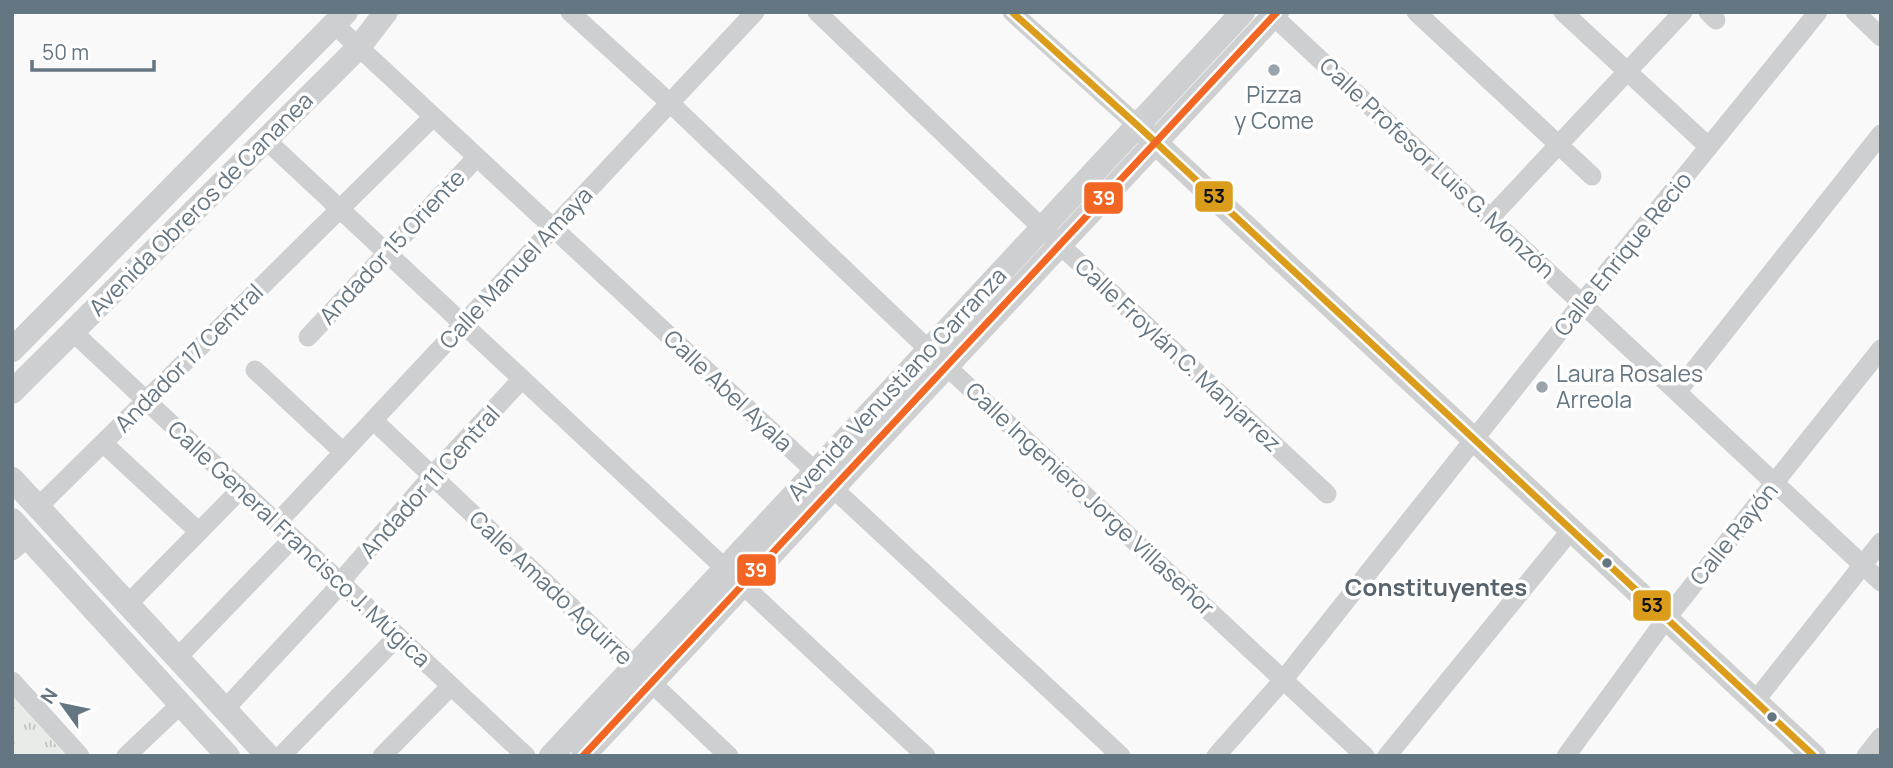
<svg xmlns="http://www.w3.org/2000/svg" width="1893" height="768" viewBox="0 0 1893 768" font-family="Manrope,sans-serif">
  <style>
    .grass { fill: url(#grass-tufts) }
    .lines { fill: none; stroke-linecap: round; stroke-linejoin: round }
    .minor { stroke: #cecfd0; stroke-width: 19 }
    .tertiary { stroke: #cecfd0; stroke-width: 24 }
    .bus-1-casing { stroke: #fff; stroke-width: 12 }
    .bus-2-casing { stroke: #fff; stroke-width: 12 }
    .bus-1 { stroke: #da9c1a; stroke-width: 7 }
    .bus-2 { stroke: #f26522; stroke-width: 7 }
    .poi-dot { fill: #99a4ac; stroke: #fff; stroke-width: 2.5 }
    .bus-dot { fill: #657683; stroke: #fff; stroke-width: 2.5 }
    .labels { text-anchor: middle; stroke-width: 7; stroke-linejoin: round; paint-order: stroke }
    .poi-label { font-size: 23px; fill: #657683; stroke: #fff }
    .street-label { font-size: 23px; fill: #657683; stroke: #fff }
    .neighbourhood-label { font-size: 24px; font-weight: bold; fill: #57646e; stroke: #fff }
    .line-badge { stroke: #fff; stroke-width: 2.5 }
    .badge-label { font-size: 19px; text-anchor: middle; font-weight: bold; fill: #fff }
    .pale-badge-label { font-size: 19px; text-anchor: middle; font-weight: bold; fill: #111 }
  </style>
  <defs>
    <pattern id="grass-tufts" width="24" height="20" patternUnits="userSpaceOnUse" patternTransform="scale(1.75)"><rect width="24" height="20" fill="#e8ebe6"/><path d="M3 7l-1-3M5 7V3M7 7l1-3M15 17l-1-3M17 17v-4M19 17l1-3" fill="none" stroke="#c0c3c0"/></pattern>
  </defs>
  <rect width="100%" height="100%" fill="#f9f9f9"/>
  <path class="grass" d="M12,695L66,756H12Z"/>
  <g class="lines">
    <path class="minor" d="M570,12L670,103L929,350L1365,756
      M817,12L1042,228L1327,494
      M1012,12L1137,125
      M1269,12L1881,582
      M1416,12L1592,176
      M1563,12L1709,147
      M1708,12L1716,20
      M1855,12L1881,37
      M335,25L1121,756
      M266,140L926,756
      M1490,218L1683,12
      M73,332L526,756
      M308,337L477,157
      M255,370L343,452
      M1677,392L1881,134
      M373,420L729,756
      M103,443L199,532
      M38,507L433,117
      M277,523L755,12
      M12,551L28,537
      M128,604L241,489
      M177,658L293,538
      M12,681L80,756
      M1755,701L1881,542
      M225,709L342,583L348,573L432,476L522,379
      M126,756L181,704
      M281,756L398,636
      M382,756L451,686
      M1216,756L1284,679L1583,302L1818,12
      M1387,756L1571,530
      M1566,756L1666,619L1881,349
      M1866,756L1881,737"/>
    <path class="tertiary" d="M1145,133L1814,756
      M12,350L346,12
      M12,392L359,47L386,12
      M12,479L268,756
      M12,520L228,756
      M551,756L1243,12
      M583,756L1277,12"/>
    <g class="bus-1-casing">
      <path id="bus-1" d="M1012,12L1137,125L1814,756"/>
    </g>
    <g class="bus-2-casing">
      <path id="bus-2" d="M583,756L1277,12"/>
    </g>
    <use href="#bus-1" class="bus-1"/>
    <use href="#bus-2" class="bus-2"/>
  </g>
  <g class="poi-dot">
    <circle cx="1274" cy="70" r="7"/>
    <circle cx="1542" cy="387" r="7"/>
  </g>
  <g class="bus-dot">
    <circle cx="1607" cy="563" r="6"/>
    <circle cx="1772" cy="717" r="6"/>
  </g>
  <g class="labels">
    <g class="poi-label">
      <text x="1274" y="103">Pizza<tspan x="1274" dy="26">y Come</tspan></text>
      <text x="1556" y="382" text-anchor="start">Laura Rosales<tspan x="1556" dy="26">Arreola</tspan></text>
    </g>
    <g class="street-label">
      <text transform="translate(1437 168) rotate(43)" y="8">Calle Profesor Luis G. Monzón</text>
      <text transform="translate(201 204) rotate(-45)" y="8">Avenida Obreros de Cananea</text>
      <text transform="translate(392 247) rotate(-47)" y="8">Andador 15 Oriente</text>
      <text transform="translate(1623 254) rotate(-51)" y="8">Calle Enrique Recio</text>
      <text transform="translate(516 268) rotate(-47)" y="8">Calle Manuel Amaya</text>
      <text transform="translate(1178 355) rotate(43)" y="8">Calle Froylán C. Manjarrez</text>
      <text transform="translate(189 358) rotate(-45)" y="8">Andador 17 Central</text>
      <text transform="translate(897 384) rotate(-47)" y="8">Avenida Venustiano Carranza</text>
      <text transform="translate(728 391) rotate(43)" y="8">Calle Abel Ayala</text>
      <text transform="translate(430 482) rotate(-48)" y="8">Andador 11 Central</text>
      <text transform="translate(1090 499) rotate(43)" y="8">Calle Ingeniero Jorge Villaseñor</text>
      <text transform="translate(1734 534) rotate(-51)" y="8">Calle Rayón</text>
      <text transform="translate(299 544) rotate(43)" y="8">Calle General Francisco J. Múgica</text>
      <text transform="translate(551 588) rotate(43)" y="8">Calle Amado Aguirre</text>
    </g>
    <g class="neighbourhood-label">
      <text x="1436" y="596">Constituyentes</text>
    </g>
  </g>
  <g class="line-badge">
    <rect x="1194" y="180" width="40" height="33" rx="7" fill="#da9c1a"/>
    <rect x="1083" y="181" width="41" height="34" rx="7" fill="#f26522"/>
    <rect x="736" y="553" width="41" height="34" rx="7" fill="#f26522"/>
    <rect x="1632" y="589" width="40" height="33" rx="7" fill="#da9c1a"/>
  </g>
  <g class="badge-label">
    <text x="1104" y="205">39</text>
    <text x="756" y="577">39</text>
  </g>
  <g class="pale-badge-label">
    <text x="1214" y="203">53</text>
    <text x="1652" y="612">53</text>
  </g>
  <rect width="1893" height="768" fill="none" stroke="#657683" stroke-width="28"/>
  <g transform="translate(63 705) rotate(303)" stroke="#ffffff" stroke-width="5" paint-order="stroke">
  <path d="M0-5L12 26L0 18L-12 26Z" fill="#657683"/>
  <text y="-10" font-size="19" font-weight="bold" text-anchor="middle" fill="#657683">N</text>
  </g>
  <path d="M32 60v10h122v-10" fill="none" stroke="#657683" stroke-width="3.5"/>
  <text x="42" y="60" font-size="21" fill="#657683" stroke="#ffffff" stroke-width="5" paint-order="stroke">50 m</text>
</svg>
